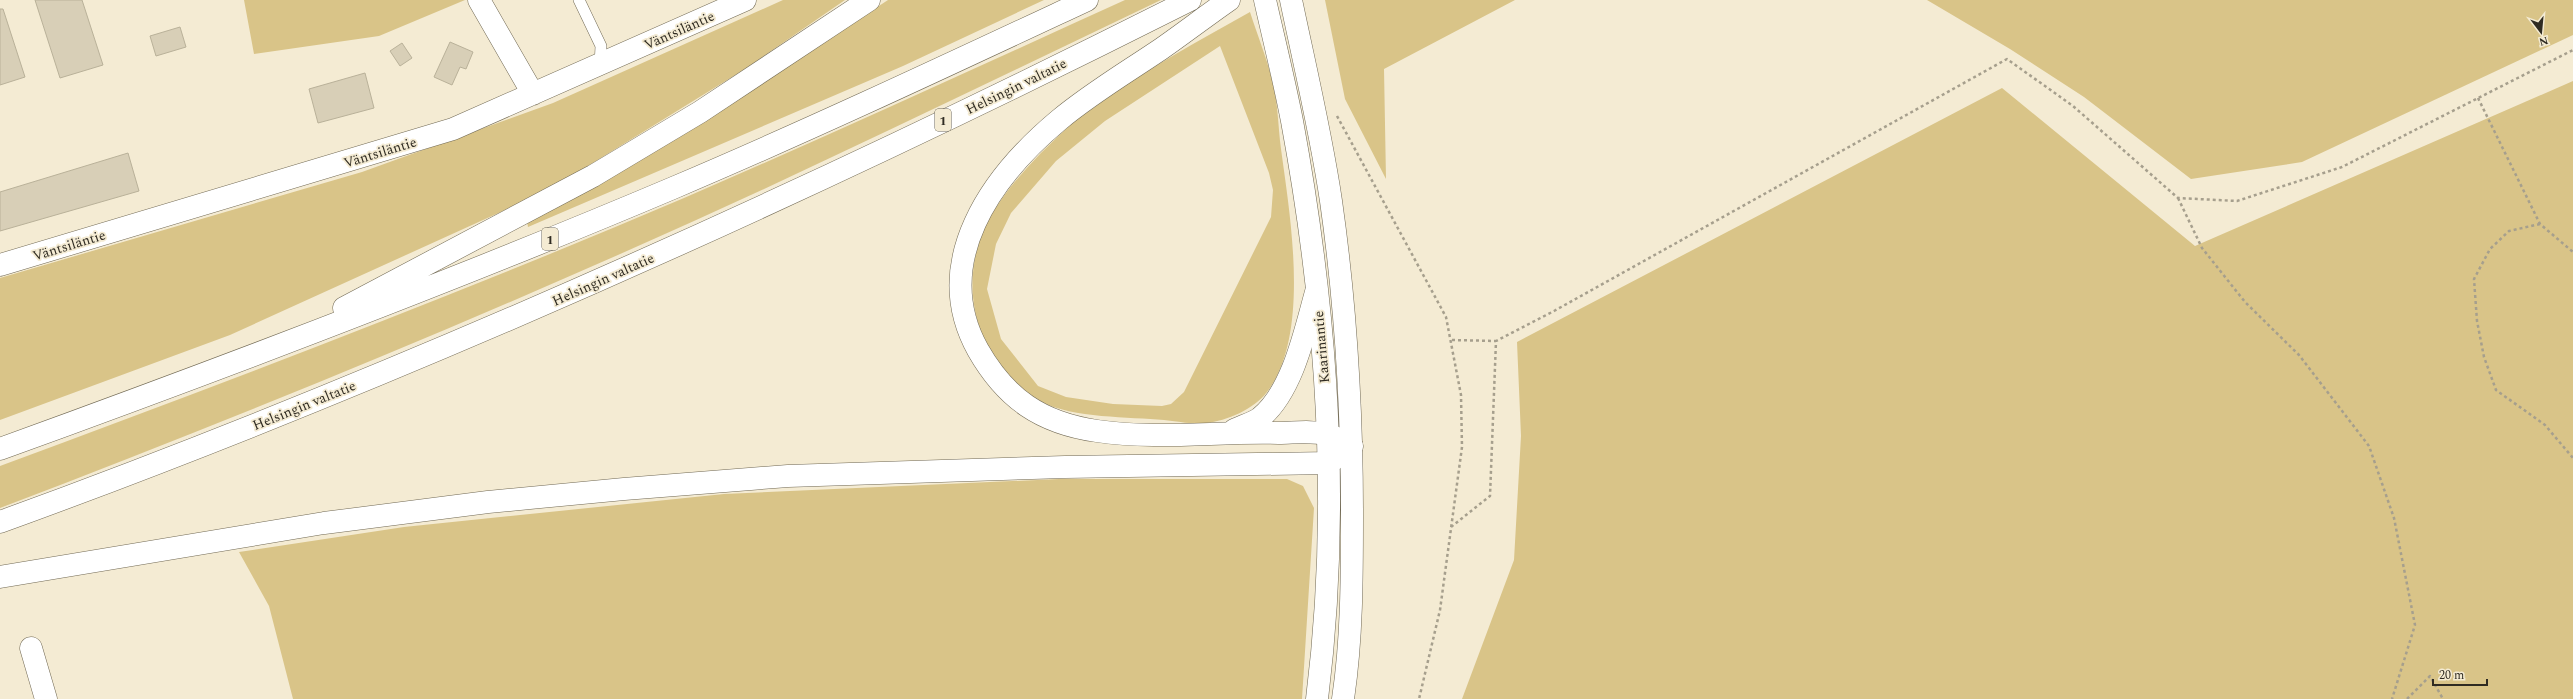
<svg xmlns="http://www.w3.org/2000/svg" width="2573" height="699" viewBox="0 0 2573 699" font-family="Spectral,serif">
  <style>
    .green { fill: #d9c488; fill-rule: evenodd }
    .building { fill: #d8cfb7; stroke: #b9b199 }
    .lines { fill: none; stroke-linecap: round; stroke-linejoin: round }
    .service-casing { stroke: #716954; stroke-width: 12 }
    .minor-casing { stroke: #716954; stroke-width: 23 }
    .secondary-casing { stroke: #716954; stroke-width: 23 }
    .motorway-casing { stroke: #716954; stroke-width: 23 }
    .path { stroke: #a69f8d; stroke-width: 2.5; stroke-dasharray: 3 3; stroke-linecap: butt }
    .service { stroke: #fff; stroke-width: 11 }
    .minor { stroke: #fff; stroke-width: 22 }
    .secondary { stroke: #fff; stroke-width: 22 }
    .motorway { stroke: #fff; stroke-width: 22 }
    .labels { text-anchor: middle; stroke-width: 3.5; stroke-linejoin: round; paint-order: stroke }
    .shield { fill: #f4ebd3; stroke: #6a6557; stroke-width: 1 }
    .shield-label { font-size: 13px; font-weight: bold; fill: #2f2b22 }
    .street-label { font-size: 14px; fill: #2f2b22; stroke: #f4ebd3 }
  </style>
  <rect width="100%" height="100%" fill="#f4ebd3"/>
  <path class="green" d="M244,0H465L379,36L254,54Z
    M783,0H845L745,69L549,190L230,335L0,420V278L362,172L553,103Z
    M888,0H1044L903,66L528,227L527,221L678,138Z
    M1125,0H1161C1006,74 851,150 694,221C466,324 234,419 0,508V466C230,381 459,294 684,198C832,134 978,67 1125,0Z
    M1325,0H1515L1384,69L1386,179L1345,99Z
    M1927,0H2573V35L2302,162L2191,179L2084,97L2010,49Z
    M1250,12C1257,34 1266,56 1272,79C1278,101 1278,126 1281,149C1290,216 1311,334 1267,392C1254,409 1227,421 1206,423C1193,425 1177,421 1164,420C1130,417 1072,418 1042,402C976,368 954,283 989,219C1008,185 1038,155 1066,129C1077,118 1091,110 1103,101C1150,67 1200,40 1250,12ZM1220,46L1269,173L1273,190L1271,217L1184,392L1171,404L1162,406L1113,404L1066,397L1038,386L1001,339L987,289L996,244L1011,213L1056,161L1105,121Z
    M2573,81V699H1462L1514,560L1521,436L1517,342L2002,88L2195,246Z
    M1059,479H1287L1303,486L1314,508L1302,699H293L269,606L239,552L404,527L724,494Z"/>
  <path class="building" d="M35,0H82L103,65L60,78Z
    M0,9H3L25,77L0,85Z
    M180,27L186,47L156,56L150,36Z
    M450,42L473,52L466,69L460,67L452,85L434,77Z
    M402,43L412,58L400,66L390,51Z
    M365,73L374,108L318,123L309,89Z
    M128,153L139,191L0,231V192Z"/>
  <g class="lines">
    <g class="service-casing">
      <path id="service" d="M579,0L601,46L600,66"/>
    </g>
    <g class="minor-casing">
      <path id="minor" d="M479,0L533,94
        M0,265L453,129L745,0
        M31,648L46,699"/>
    </g>
    <g class="secondary-casing">
      <path id="secondary" d="M1265,0C1274,40 1284,80 1292,121C1327,310 1341,508 1317,699
        M1291,0C1305,67 1321,133 1331,201C1346,306 1352,410 1352,515C1352,576 1352,639 1343,699"/>
    </g>
    <g class="motorway-casing">
      <path id="motorway" d="M344,308L593,176L700,112L869,0
        M1234,430C1242,426 1253,423 1260,418C1293,391 1305,331 1316,292
        M0,449C226,367 451,282 673,188C812,129 950,64 1087,0
        M0,522C407,374 803,195 1190,0
        M0,577L324,523L488,502L624,489L788,476L1065,467L1329,463L1352,446C1344,442 1336,437 1328,435C1313,430 1294,433 1279,433C1219,431 1157,440 1097,431C1041,423 1006,399 978,350C929,262 992,176 1059,120C1090,94 1127,72 1161,49C1184,33 1206,16 1229,0"/>
    </g>
    <path class="path" d="M2478,98L2540,224L2573,252
      M1337,116L1446,317L1461,395L1462,447L1440,610L1419,699
      M2178,198L2202,248L2245,302L2299,355L2369,446L2394,518L2415,625L2392,699
      M2540,224L2509,231L2490,249L2474,279L2477,321L2484,357L2496,390L2545,425L2573,458
      M1452,340L1496,341
      M1451,527L1490,496L1496,341L1554,311L2007,59L2073,106L2178,198L2237,201L2342,167L2573,50
      M2407,699L2430,676L2443,699"/>
    <use href="#service" class="service"/>
    <use href="#minor" class="minor"/>
    <use href="#secondary" class="secondary"/>
    <use href="#motorway" class="motorway"/>
  </g>
  <g class="labels">
    <g class="shield">
      <rect x="935" y="109" width="16" height="22" rx="3"/>
      <rect x="542" y="228" width="16" height="22" rx="3"/>
    </g>
    <g class="shield-label">
      <text x="943" y="125">1</text>
      <text x="550" y="244">1</text>
    </g>
    <g class="street-label">
      <text transform="translate(679 30) rotate(-24)" y="5">Väntsiläntie</text>
      <text transform="translate(1016 86) rotate(-26)" y="5">Helsingin valtatie</text>
      <text transform="translate(380 152) rotate(-17)" y="5">Väntsiläntie</text>
      <text transform="translate(69 245) rotate(-17)" y="5">Väntsiläntie</text>
      <text transform="translate(603 279) rotate(-24)" y="5">Helsingin valtatie</text>
      <text transform="translate(1321 347) rotate(-95)" y="5">Kaarinantie</text>
      <text transform="translate(304 405) rotate(-22)" y="5">Helsingin valtatie</text>
    </g>
  </g>
  <g transform="translate(2541 32) rotate(164)" stroke="#f4ebd3" stroke-width="3" paint-order="stroke">
  <path d="M0-3L7 15L0 10L-7 15Z" fill="#2f2b22"/>
  <text y="-6" font-size="11" font-weight="bold" text-anchor="middle" fill="#2f2b22">N</text>
  </g>
  <path d="M2433 679v6h54v-6" fill="none" stroke="#2f2b22" stroke-width="2"/>
  <text x="2439" y="679" font-size="12" fill="#2f2b22" stroke="#f4ebd3" stroke-width="3" paint-order="stroke">20 m</text>
</svg>
